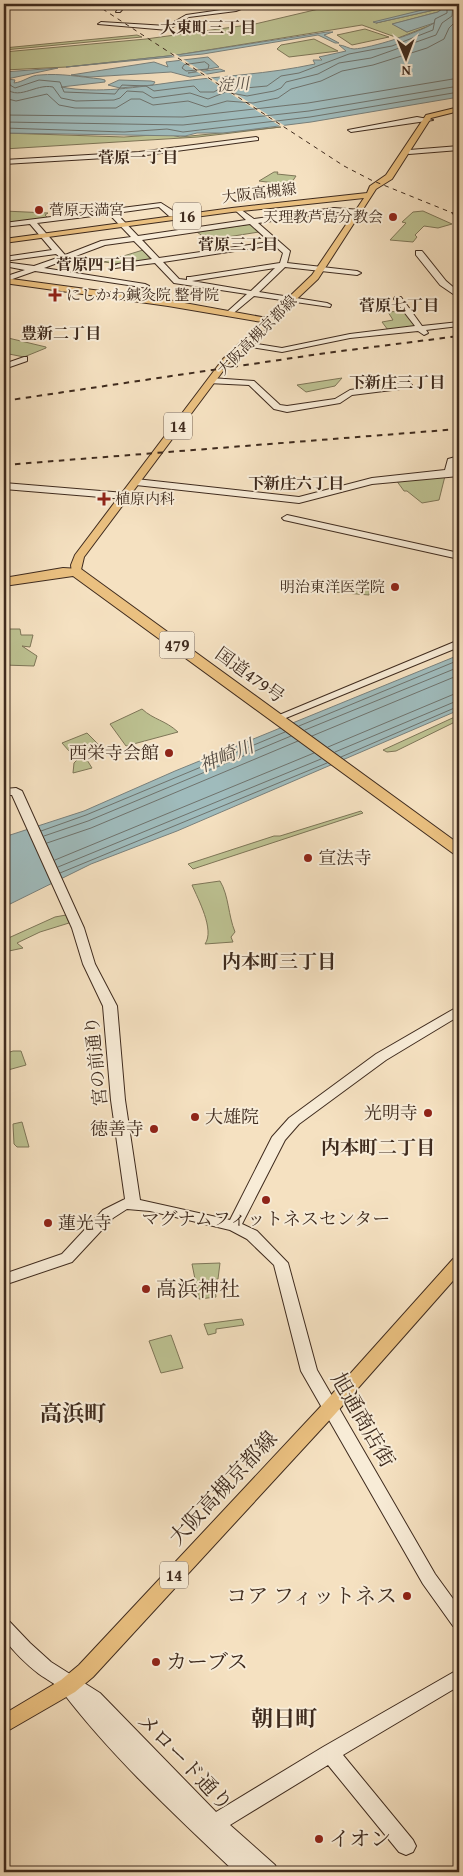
<svg xmlns="http://www.w3.org/2000/svg" width="463" height="1876" viewBox="0 0 463 1876" font-family="'Gentium Book Plus','Noto Serif JP',serif">
  <style>
    .green { fill: #bdc292; stroke: #7e7658 }
    .water { fill: #9fbbbc; stroke: #79817d }
    .pier { fill: #f5e1c1 }
    .lines { fill: none; stroke-linecap: round; stroke-linejoin: round }
    .shore { stroke: #6f736d; stroke-width: 1 }
    .secondary-casing { stroke: #3f2b1e; stroke-width: 2 }
    .primary-casing { stroke: #3f2b1e; stroke-width: 2 }
    .highway-casing { stroke: #3f2b1e; stroke-width: 2 }
    .secondary { fill: #f8ecd7; fill-rule: evenodd }
    .primary { fill: #eac080; fill-rule: evenodd }
    .highway { fill: #eac080; fill-rule: evenodd }
    .rail-far1 { stroke: #3f2b1e; stroke-width: 1; stroke-dasharray: 4.5 4.5; stroke-linecap: butt }
    .rail { stroke: #3f2b1e; stroke-width: 2; stroke-dasharray: 5.5 5.5; stroke-linecap: butt }
    .poi-dot { fill: #8f2418; stroke: #f8ecd7; stroke-width: 2 }
    .labels { text-anchor: middle; stroke-width: 4; stroke-linejoin: round; paint-order: stroke }
    .far-street-label { font-size: 15px; fill: #3f2b1e; stroke: #f8ecd7 }
    .far-poi-label { font-size: 15px; fill: #3f2b1e; stroke: #f8ecd7; text-anchor: start }
    .far-neighbourhood-label { font-size: 16px; font-weight: bold; fill: #3f2b1e; stroke: #f8ecd7 }
    .far-water-label { font-size: 16px; font-style: italic; fill: #574f46; stroke: #f8ecd7 }
    .shield { fill: #f8ecd7; stroke: #766556; stroke-width: 1 }
    .shield-label { font-size: 16px; font-weight: bold; fill: #3f2b1e }
    .street-label { font-size: 18px; fill: #3f2b1e; stroke: #f8ecd7 }
    .poi-label { font-size: 18px; fill: #3f2b1e; stroke: #f8ecd7; text-anchor: end }
    .water-label { font-size: 19px; font-style: italic; fill: #574f46; stroke: #f8ecd7 }
    .neighbourhood-label { font-size: 19px; font-weight: bold; fill: #3f2b1e; stroke: #f8ecd7 }
    .near-poi-label { font-size: 21px; fill: #3f2b1e; stroke: #f8ecd7; text-anchor: start }
    .near-street-label { font-size: 21px; fill: #3f2b1e; stroke: #f8ecd7 }
    .near-neighbourhood-label { font-size: 22px; font-weight: bold; fill: #3f2b1e; stroke: #f8ecd7 }
  </style>
  <rect width="100%" height="100%" fill="#f5e1c1"/>
  <filter id="stains"><feTurbulence type="fractalNoise" baseFrequency=".004" numOctaves="4"/><feColorMatrix values="0 0 0 0 .2 0 0 0 0 .09 0 0 0 0 .02 0 0 0 .5 -.17"/></filter>
  <radialGradient id="worn" r=".72"><stop offset=".6" stop-color="#630" stop-opacity="0"/><stop offset="1" stop-color="#630" stop-opacity=".3"/></radialGradient>
  <path class="green" d="M340,4H447L376,23L443,8L438,12L393,24L407,32L429,23L434,24L398,38L362,25L177,55L67,67L4,70V52L146,39L255,24Z
    M365,29L389,37L352,45L337,35Z
    M137,35L142,37L4,50V48Z
    M314,39L338,51L289,57L277,49L281,45Z
    M281,127L198,137L4,149V133L124,137L167,134L180,137Z
    M274,172H278L277,174L296,176L290,185L259,181Z
    M4,211L48,213L45,215L48,218L7,224L4,220Z
    M423,211L452,224L438,228L424,226L415,235L417,237L413,242L390,240L406,223L402,222L413,212Z
    M251,224L259,232L208,240L197,232Z
    M143,250L151,260L119,264L104,262Z
    M403,311L416,326L388,330L382,322L393,320L388,312Z
    M4,337L46,347V348L24,357L4,353Z
    M342,378L335,386L306,392L297,385Z
    M445,476L439,500L422,503L407,491H404L396,480Z
    M336,584L370,587L369,595L334,592Z
    M8,629H20L21,635H33L30,647L22,646L37,656L34,666L4,665V639Z
    M142,709C154,720 165,720 178,732L126,746L110,724Z
    M459,715V720L396,751L387,752L383,750Z
    M87,733L103,749L84,755L92,768L73,773L74,763L77,760L62,743Z
    M361,811L363,813L193,869L188,864L274,836H280Z
    M220,881C229,896 228,915 235,932L231,937L233,942L205,944C215,930 198,899 192,885Z
    M66,915L69,923L40,932L17,943L23,948L9,951V954H4V940L55,917Z
    M13,1051H21L26,1065L8,1070L4,1065V1054Z
    M22,1122L29,1147H17L14,1144L13,1124Z
    M220,1263L218,1279L214,1280L216,1297L199,1299L192,1264Z
    M242,1319L244,1325L216,1329V1333L208,1335L204,1324Z
    M171,1335L183,1368L161,1373L149,1341Z"/>
  <path class="water" d="M447,4H459V97L311,122L223,133H197L185,136L4,133V72L58,68L7,79L15,80L14,83C24,82 30,75 40,75C60,73 81,77 101,79L105,80V82L61,87C98,94 138,87 175,82C221,76 269,74 315,64L313,60H322L319,57L346,51L339,45C344,45 349,49 354,49C371,48 419,33 434,23L407,32L392,24L438,12L443,8L376,23L373,22Z
    M327,32H333L324,35L339,43H335L318,35L203,54L66,67L177,55Z
    M208,57L219,67L188,73L220,69L225,71L190,77L171,72L90,77L71,75L154,62L168,67L166,62Z
    M119,80L151,81L155,82L153,85L120,88L108,85Z
    M459,655V710L177,831L91,864L4,907V837L84,811L175,771Z"/>
  <path class="pier" d="M174,53L288,128H283L170,54Z"/>
  <g class="lines">
    <path class="shore" d="M205,62L209,65L208,69L186,71L182,68L184,65Z
      M4,77L9,78L10,85L15,88L39,80L60,82L64,92L115,94L122,85L146,86L154,91L194,86L200,92H214L219,89L221,82L228,81L234,89L267,86L281,76L299,73L349,54L392,46L433,30L435,19L447,13V7L444,4
      M4,86C17,103 35,83 53,87L61,98L76,101L114,100L120,98L127,91L143,92L153,98L190,93L208,99L226,92L247,96L274,91L281,88L286,82L318,74L339,63L371,58L436,35L442,23L452,16L453,4
      M4,98L16,101L47,94L59,105L75,108H116L131,99H140L153,105L188,101L206,107L227,101L253,103L278,98L291,89L321,81L342,71L373,65L427,48L444,39L449,28L459,18
      M4,115L183,117L308,103L459,78
      M4,122L183,125L309,111L459,86
      M4,128L124,132L167,129L183,132L310,117L459,92
      M299,726L459,660
      M305,730L459,667
      M312,736L459,675
      M328,747L459,692
      M335,752L459,700
      M341,757L459,706
      M41,831L86,815L285,732
      M44,836L88,821L291,736
      M47,843L91,828L298,741
      M55,860L314,753
      M58,867L321,759
      M60,873L327,763"/>
    <g class="secondary-casing">
      <path id="secondary" d="M121,4H127L120,12H116Z
        M247,4H254L236,11L189,17L168,30L98,24L101,22L167,26L186,15L228,9Z
        M417,117L433,120L351,132L348,130Z
        M256,137L258,138V140L139,156L4,164V160L139,152Z
        M459,146V150L409,154L406,152L409,150Z
        M161,203L175,212V216H169L159,207L116,213L138,236L246,220L236,211L240,209L254,219L334,208L361,210V214H358L334,212L258,223L290,251L287,263L357,271L361,273L357,275L285,267L259,292L327,303L331,305L330,307L254,296L230,316H227V312L247,294L174,283L155,263L115,268L114,266L118,264L152,259L134,241L105,245L44,268L145,284L149,286L148,288L35,271L4,282V277L25,270L4,266V262L34,266L60,257L56,254L4,261V257L52,250L30,224L4,227V223ZM109,214L131,237L101,241L65,255L37,223ZM250,224L270,242L159,258L142,240ZM274,245L283,253L280,263L190,277H187V280L179,279L163,262ZM275,268L251,291L192,281Z
        M416,251H422L446,281L459,292V298L440,285L416,255Z
        M395,297H401L422,326L459,322V326L426,330L428,333L424,335L418,331L350,338L282,352L244,346L240,344L244,342L282,348L350,334L415,326L394,299Z
        M24,357H27V361L4,369V364Z
        M211,378L254,381L280,405L287,406L335,399L350,390L408,382L412,385L408,388L352,395L340,403L287,412L274,409L249,385L208,383L207,381Z
        M459,456V462L455,463L454,470H459V476L372,484L299,503L136,485L131,482L136,479L299,497L372,478L445,470L448,459Z
        M4,483L125,493L130,496L125,499L4,489Z
        M287,515L459,553V559L284,520L282,518Z
        M459,640V647L281,720L277,721L272,718Z
        M16,788L22,791L84,928L95,964L117,1006L125,1100L140,1200L230,1220L272,1137L289,1118L376,1054L459,1006V1016L386,1060L299,1124L285,1140L242,1224L257,1231L288,1263L317,1370L435,1574L459,1607V1628L453,1626L423,1584L301,1371L274,1265L247,1239L230,1230L150,1211L127,1209L113,1218L72,1262L4,1285V1274L62,1254L103,1210L125,1199L111,1100L103,1006L83,964L72,928L12,795H4V789Z
        M4,1619L10,1622L30,1643L51,1662L100,1693L216,1812L323,1747L459,1669V1686L343,1755L413,1840L416,1846L413,1852L406,1855L399,1852L328,1765L230,1825L275,1865L278,1872H235C175,1815 111,1756 61,1690C56,1684 46,1679 39,1674C26,1664 14,1652 4,1639Z"/>
    </g>
    <g class="primary-casing">
      <path id="primary" d="M459,107V111L431,118L392,179L376,189L318,279L229,363L84,557L80,574H72L71,565L75,555L223,359L262,322L168,306L4,283V278L168,300L267,318L312,275L364,198L232,212L4,243V239L232,208L367,193L370,186L386,175L426,115Z
        M459,1257V1274L336,1413L93,1677L75,1692L4,1733V1714L61,1680L79,1665L324,1403L453,1259Z"/>
    </g>
    <g class="highway-casing">
      <path id="highway" d="M63,568L81,569L459,844V856L454,854L73,576L4,586V578Z"/>
    </g>
    <use href="#secondary" class="secondary"/>
    <use href="#primary" class="primary"/>
    <use href="#highway" class="highway"/>
    <path class="rail-far1" d="M95,4L344,166L371,180L455,214"/>
    <path class="rail" d="M452,213L459,216
      M4,401L326,353L459,336
      M4,465L459,429"/>
  </g>
  <g class="poi-dot">
    <circle cx="39" cy="210" r="5"/>
    <circle cx="393" cy="217" r="5"/>
    <path d="M52.5 287.5h5v5h5v5h-5v5h-5v-5h-5v-5h5z"/>
    <path d="M101.5 491.5h5v5h5v5h-5v5h-5v-5h-5v-5h5z"/>
    <circle cx="395" cy="587" r="5"/>
    <circle cx="169" cy="753" r="5"/>
    <circle cx="308" cy="858" r="5"/>
    <circle cx="428" cy="1113" r="5"/>
    <circle cx="195" cy="1117" r="5"/>
    <circle cx="154" cy="1129" r="5"/>
    <circle cx="266" cy="1200" r="5"/>
    <circle cx="48" cy="1223" r="5"/>
    <circle cx="146" cy="1289" r="5"/>
    <circle cx="407" cy="1596" r="5"/>
    <circle cx="156" cy="1662" r="5"/>
    <circle cx="319" cy="1839" r="5"/>
  </g>
  <g class="labels">
    <g class="far-street-label">
      <text transform="translate(259 193) rotate(-7)" y="5">大阪高槻線</text>
      <text transform="translate(257 335) rotate(-45)" y="5">大阪高槻京都線</text>
    </g>
    <g class="far-poi-label">
      <text x="49" y="215">菅原天満宮</text>
      <text x="383" y="222" text-anchor="end">天理教芦島分教会</text>
      <text x="66" y="300">にしかわ鍼灸院 整骨院</text>
      <text x="115" y="504">植原内科</text>
      <text x="385" y="592" text-anchor="end">明治東洋医学院</text>
    </g>
    <g class="far-neighbourhood-label">
      <text x="208" y="33">大東町三丁目</text>
      <text x="138" y="163">菅原一丁目</text>
      <text x="238" y="250">菅原三丁目</text>
      <text x="96" y="270">菅原四丁目</text>
      <text x="399" y="311">菅原七丁目</text>
      <text x="61" y="339">豊新二丁目</text>
      <text x="397" y="388">下新庄三丁目</text>
      <text x="296" y="489">下新庄六丁目</text>
    </g>
    <g class="far-water-label">
      <text transform="translate(233 84) rotate(-4)" y="6">淀川</text>
    </g>
    <g class="shield">
      <rect x="173" y="202.5" width="28" height="27" rx="4"/>
      <rect x="164" y="412.5" width="28" height="27" rx="4"/>
      <rect x="159.5" y="631.5" width="35" height="27" rx="4"/>
      <rect x="160" y="1561.5" width="28" height="27" rx="4"/>
    </g>
    <g class="shield-label">
      <text x="187" y="222">16</text>
      <text x="178" y="432">14</text>
      <text x="177" y="651">479</text>
      <text x="174" y="1581">14</text>
    </g>
    <g class="street-label">
      <text transform="translate(250 675) rotate(36)" y="6">国道479号</text>
      <text transform="translate(96 1061) rotate(-96)" y="6">宮の前通り</text>
    </g>
    <g class="poi-label">
      <text x="159" y="759">西栄寺会館</text>
      <text x="318" y="864" text-anchor="start">宣法寺</text>
      <text x="418" y="1119">光明寺</text>
      <text x="205" y="1123" text-anchor="start">大雄院</text>
      <text x="144" y="1135">徳善寺</text>
      <text x="266" y="1225" text-anchor="middle">マグナムフィットネスセンター</text>
      <text x="58" y="1229" text-anchor="start">蓮光寺</text>
    </g>
    <g class="water-label">
      <text transform="translate(226 755) rotate(-22)" y="7">神崎川</text>
    </g>
    <g class="neighbourhood-label">
      <text x="279" y="968">内本町三丁目</text>
      <text x="378" y="1154">内本町二丁目</text>
    </g>
    <g class="near-poi-label">
      <text x="156" y="1296">高浜神社</text>
      <text x="397" y="1603" text-anchor="end">コア フィットネス</text>
      <text x="166" y="1669">カーブス</text>
      <text x="329" y="1846">イオン</text>
    </g>
    <g class="near-street-label">
      <text transform="translate(363 1420) rotate(60)" y="7">旭通商店街</text>
      <text transform="translate(223 1488) rotate(-47)" y="7">大阪高槻京都線</text>
      <text transform="translate(185 1762) rotate(46)" y="7">メロード通り</text>
    </g>
    <g class="near-neighbourhood-label">
      <text x="73" y="1421">高浜町</text>
      <text x="284" y="1726">朝日町</text>
    </g>
  </g>
  <rect width="463" height="1876" fill="none" stroke="#f5e1c1" stroke-width="20"/>
  <rect x="5" y="5" width="453" height="1866" fill="none" stroke="#3f2b1e" stroke-width="2.5"/>
  <rect x="10" y="10" width="443" height="1856" fill="none" stroke="#3f2b1e"/>
  <g transform="translate(406 58) rotate(179)" stroke="#f8ecd7" stroke-width="4" paint-order="stroke">
  <path d="M0-4L9 19L0 12L-9 19Z" fill="#3f2b1e"/>
  <text y="-8" font-size="14" font-weight="bold" text-anchor="middle" fill="#3f2b1e">N</text>
  </g>
  <rect width="100%" height="100%" filter="url(#stains)"/>
  <rect width="100%" height="100%" fill="url(#worn)"/>
</svg>
